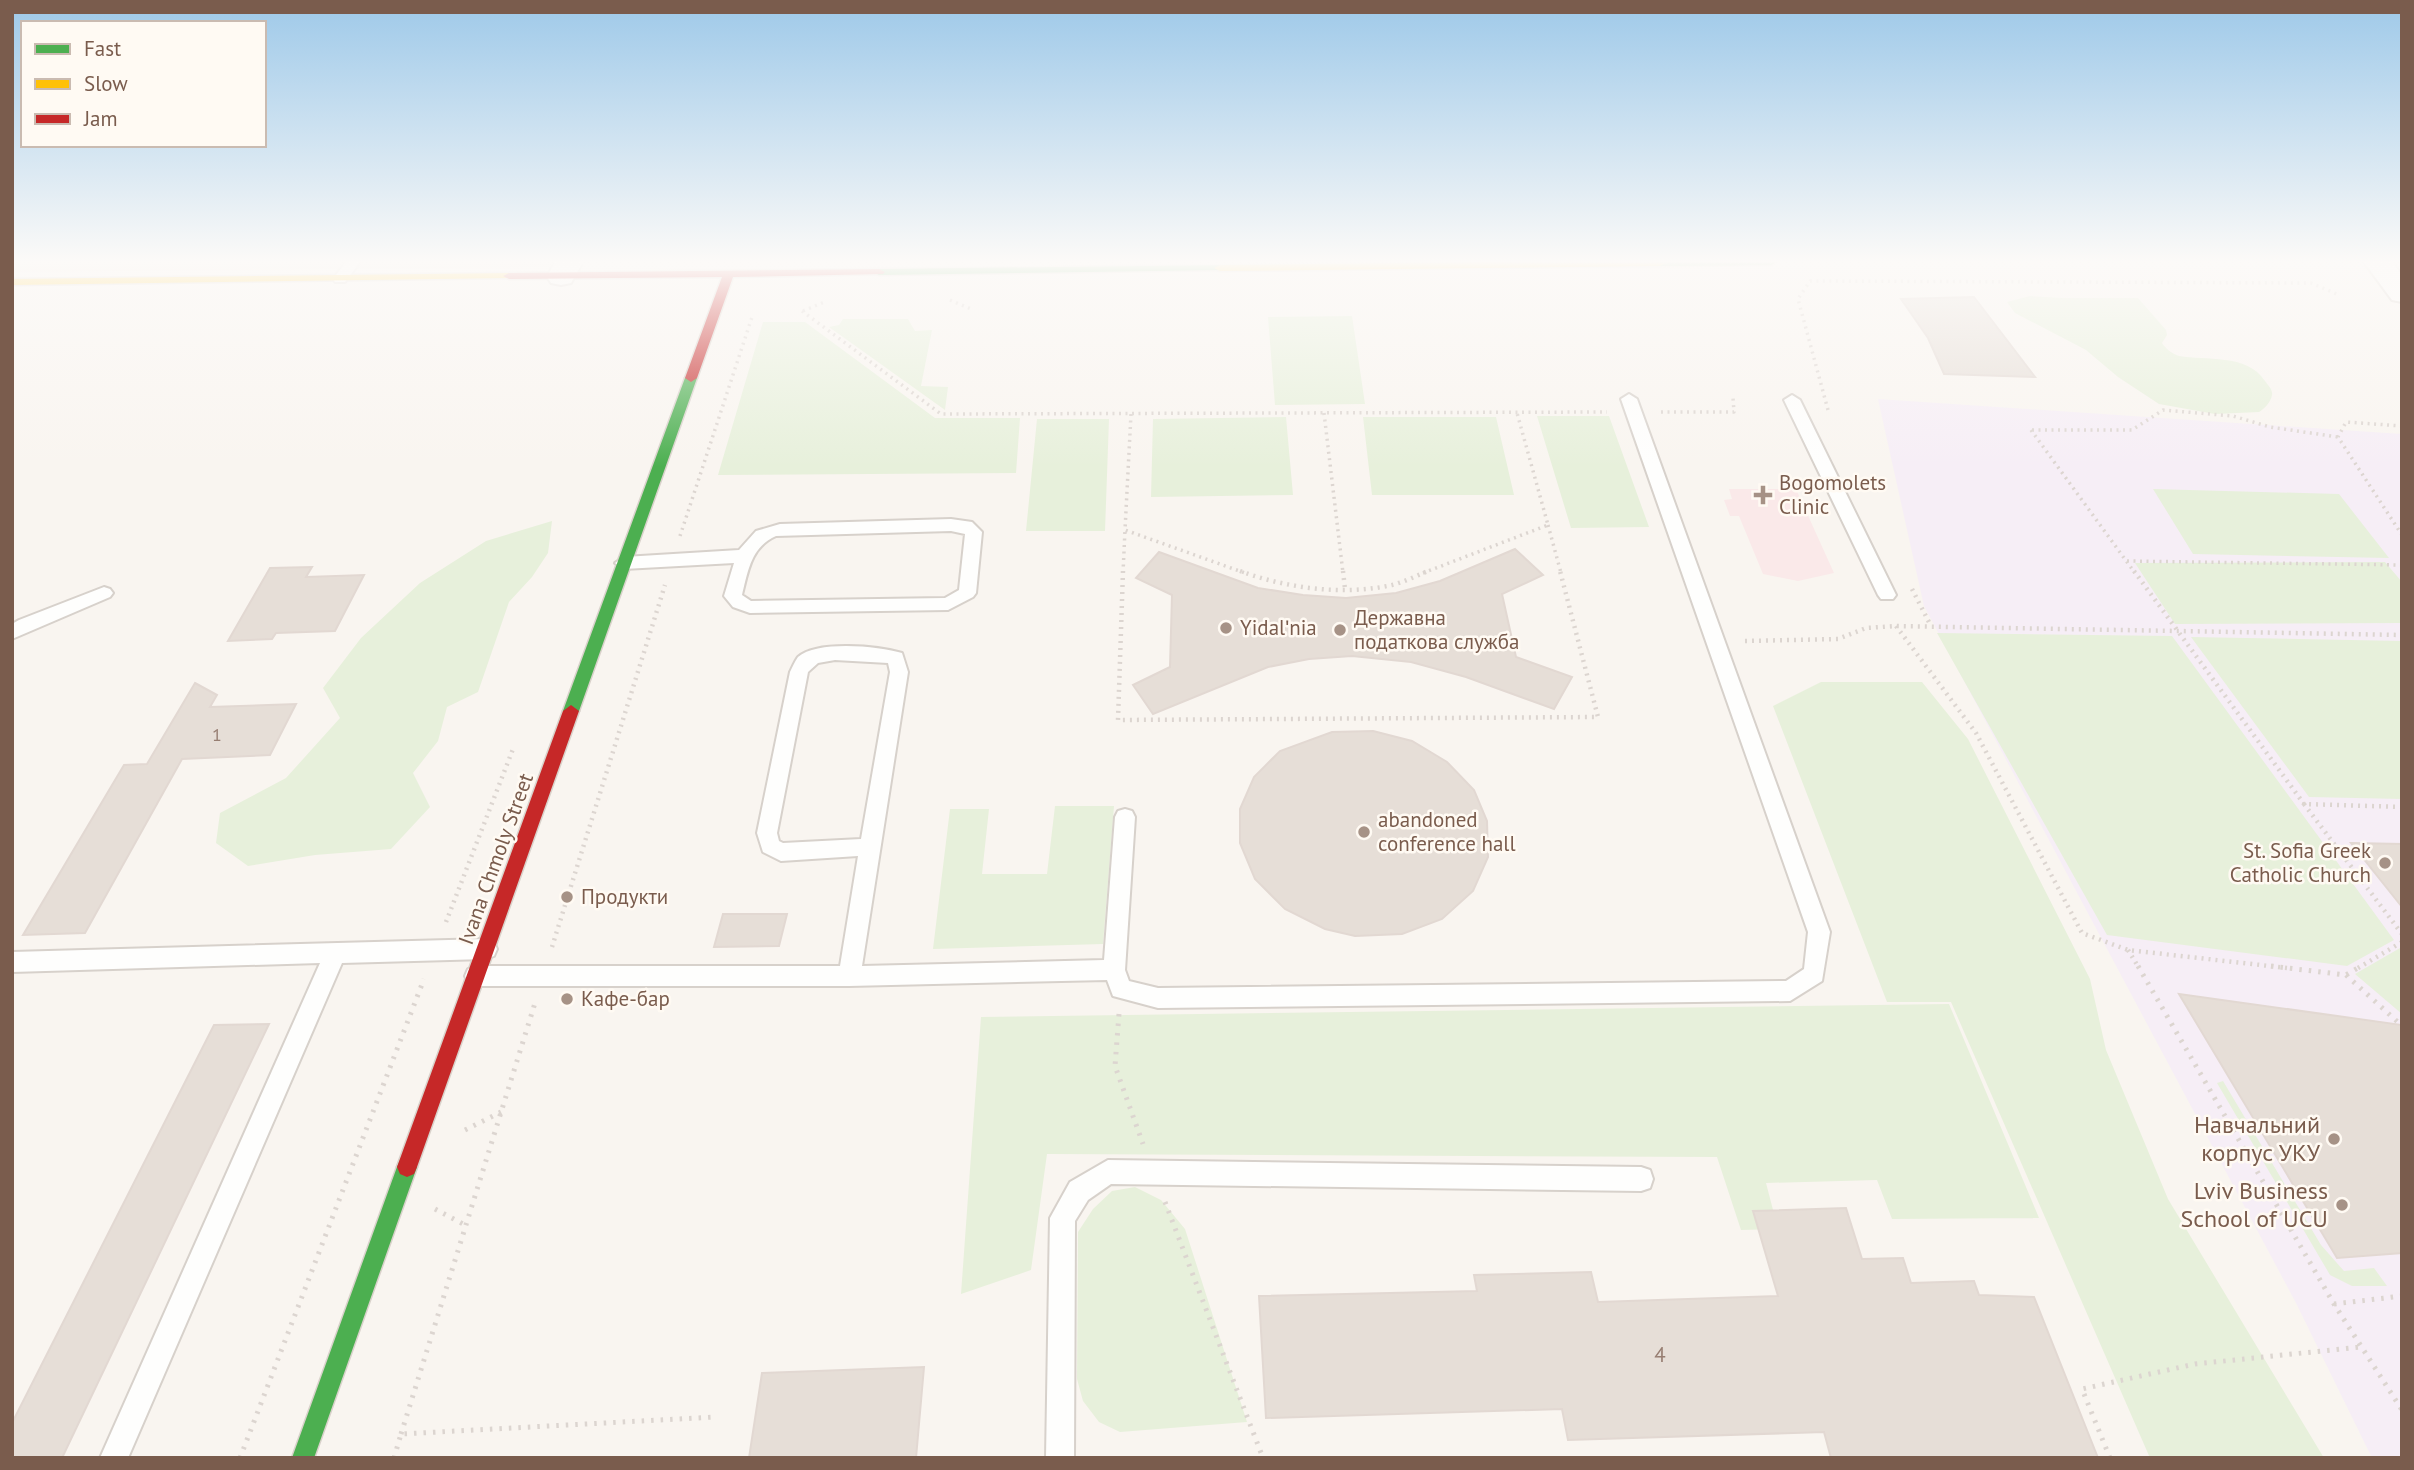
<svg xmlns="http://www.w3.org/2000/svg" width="2414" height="1470" viewBox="0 0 2414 1470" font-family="'PT Sans',sans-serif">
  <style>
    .residential { fill: #f2e8de }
    .education { fill: #f6eef6 }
    .medical { fill: #fae9e9 }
    .green { fill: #e7f0db }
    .building { fill: #e6ded7; stroke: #e2d8d2; stroke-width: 2 }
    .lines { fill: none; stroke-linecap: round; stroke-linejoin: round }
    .lane-casing { stroke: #d7d1cb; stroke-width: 4 }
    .street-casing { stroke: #d7d1cb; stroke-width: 4 }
    .fast-casing { stroke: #d9d2cb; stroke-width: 3 }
    .slow-casing { stroke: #d9d2cb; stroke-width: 3 }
    .jam-casing { stroke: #d9d2cb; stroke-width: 3 }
    .path-far2 { stroke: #dcd5d0; stroke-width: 3.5; stroke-dasharray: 2 4.5; stroke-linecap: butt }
    .path-far1 { stroke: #dcd5d0; stroke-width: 4.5; stroke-dasharray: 2 5; stroke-linecap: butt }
    .path { stroke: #dcd5d0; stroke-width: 5; stroke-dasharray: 2.5 7; stroke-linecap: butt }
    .lane { fill: #fefefd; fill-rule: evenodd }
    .street { fill: #fefefd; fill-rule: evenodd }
    .fast { fill: #4caf50; fill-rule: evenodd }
    .slow { fill: #ffc107; fill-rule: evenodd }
    .jam { fill: #c62828; fill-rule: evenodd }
    .poi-dot { fill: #a69286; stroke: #fffaf3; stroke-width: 2.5 }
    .labels { text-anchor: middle; stroke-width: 5; stroke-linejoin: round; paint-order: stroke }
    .number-label { font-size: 18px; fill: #977e72 }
    .poi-label { font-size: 21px; fill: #7a5c4d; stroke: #fffaf3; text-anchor: start }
    .street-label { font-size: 21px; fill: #7a5c4d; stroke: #fffaf3 }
    .near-number-label { font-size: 21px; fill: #977e72 }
    .near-poi-label { font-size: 24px; fill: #7a5c4d; stroke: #fffaf3; text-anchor: end }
  </style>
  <rect width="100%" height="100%" fill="#f9f5f0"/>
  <path class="residential" d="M12,262H558L555,267L12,272Z"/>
  <path class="education" d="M1878,399L2402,434V1458H2372L2296,1303L1924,606Z"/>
  <path class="medical" d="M1729,489H1796L1834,573L1798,581L1763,574L1739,516H1730L1724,500L1732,499Z"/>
  <path class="green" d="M2030,296L2062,298H2138L2166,330L2167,335L2162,343C2165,348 2172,354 2179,356C2205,361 2247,353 2265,381C2268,385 2273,390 2272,395C2271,402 2264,409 2259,412L2215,414L2159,404L2118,377L2086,350L2015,313L2007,302Z
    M1352,316L1365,404L1275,405L1268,317Z
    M843,319H908L915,331L932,330L921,386L948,387L945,410L829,327L839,325Z
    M763,322H805L935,418H1020L1016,473L718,475Z
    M1537,416H1609L1649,527L1571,528Z
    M1286,417L1293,495L1151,497L1153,419Z
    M1363,417H1496L1514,495H1372Z
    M1037,419H1109L1105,531H1026Z
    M2153,489L2339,494L2389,558L2193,554Z
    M552,521L548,553L532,577L509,602L478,692L447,707L438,741L413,773L430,807L391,849L315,855L248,866L216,843L220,813L286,778L340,718L323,688L361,638L420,583L486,541Z
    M2385,562L2402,582V623L2175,624L2135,563Z
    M1937,633L2172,636L2394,940L2347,966L2107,935Z
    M2191,637L2402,641V799L2309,797Z
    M1821,682H1922L1968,739L2090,979L2106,1050L2168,1199L2324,1458H2150L1951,1002H1887L1773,706Z
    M1055,806H1114L1103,944L933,949L950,809H989L982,874H1047Z
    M2400,948L2402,950V1014L2355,974Z
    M1949,1004L2039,1218L1892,1219L1877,1180L1766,1183L1778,1229L1741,1230L1717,1157L1047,1154L1031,1270L961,1294L981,1017Z
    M2223,1081L2321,1245L2344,1271L2374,1268L2387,1286H2352L2330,1275L2217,1083Z
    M1135,1187L1161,1200L1185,1229L1247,1422L1120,1432L1099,1422L1083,1401L1077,1379L1078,1232L1093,1209L1112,1191Z"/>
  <path class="building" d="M1974,297L2035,377L1944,374L1928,338L1901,299Z
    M1515,549L1543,575L1502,594L1516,657L1572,677L1554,709L1466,677L1411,662L1352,656L1309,659L1268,667L1153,714L1133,685L1170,667L1172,595L1136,578L1159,552L1258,588L1303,595L1346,598L1396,593L1440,581Z
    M312,567L306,577L364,575L335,631L276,633L272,639L228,641L270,568Z
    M195,683L217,695L210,707L296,704L270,755L182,759L85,933L23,935L124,765L147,764Z
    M1373,731L1412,741L1447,762L1474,790L1487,821L1488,857L1473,891L1442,919L1402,934L1355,936L1325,929L1285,909L1255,879L1240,843V809L1254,777L1280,751L1332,732Z
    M2351,843L2402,844V907Z
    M723,914H787L779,946L714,947Z
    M2179,994L2402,1025V1253L2337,1258Z
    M269,1024L62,1458H12V1423L214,1025Z
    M1846,1208L1862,1259L1903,1258L1911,1283L1974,1281L1979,1295L2034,1297L2098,1458H1831L1824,1432L1568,1440L1562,1409L1266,1418L1259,1296L1477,1291L1474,1275L1591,1272L1598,1302L1778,1296L1753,1211Z
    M924,1367L916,1458H749L762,1373Z"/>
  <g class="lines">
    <g class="lane-casing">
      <path id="lane" d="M346,262H360L345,282H335L333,279Z
        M1629,394L1637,399L1830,932L1822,981L1790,1001L1158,1008L1113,996L1107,980L849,986H476L468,983L465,976L468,969L476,966H840L858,856L781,861L763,852L757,833L790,672C792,668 795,661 798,657C817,640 879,646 902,653L908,672L862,966L1104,960L1115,817L1118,811L1125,809L1132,811L1135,817L1125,970L1129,981L1158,988L1786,981L1804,969L1808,932L1621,399ZM835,660L888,663L890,672L861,839L783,843L779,841L777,833L808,672L818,663Z
        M1792,395L1800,400L1896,595L1893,599H1881L1878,595L1784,400Z
        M951,519L972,522L982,532L976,593L973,597L948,610L750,613L733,607L724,596L734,563L624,569L615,563L624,557L739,550L756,531L780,524ZM951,531L965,534L959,590L945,598L751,601L742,595C748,571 751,547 776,536Z
        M104,587L110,589L113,593L110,597L12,639V624L19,620Z
        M486,939L494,942L497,949L494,956L486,959L342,963L128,1458H100L320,963L12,972V952Z
        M1108,1160L1641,1167L1650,1170L1653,1179L1650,1188L1641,1191L1111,1184L1088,1200L1075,1221L1074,1458H1046L1050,1218L1070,1182Z"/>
    </g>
    <g class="street-casing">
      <path id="street" d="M555,262H583L571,283L561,285L551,283L547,277Z
        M2364,262H2392L2402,275V302L2392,300Z"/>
    </g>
    <g class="fast-casing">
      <path id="fast" d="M1655,262H1777L1771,265L1660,266L1656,265Z
        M1220,265L1226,268L1224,270L879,275L873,272L879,269Z
        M691,374L697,378L579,711L571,717L566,715L563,711L685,378Z
        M407,1157L414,1160L417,1167L314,1458H292L397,1167L400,1160Z"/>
    </g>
    <g class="slow-casing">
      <path id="slow" d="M1483,262L1666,263L1660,266L1220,271L1214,268L1220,265Z
        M509,273L513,274V278L12,285V279Z"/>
    </g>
    <g class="jam-casing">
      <path id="jam" d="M879,269L885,272L883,274L733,277L697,378L691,382L685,378L722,277L509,279L503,276L509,273Z
        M571,705L579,711L417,1167L414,1174L407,1177L400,1174L397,1167L563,711Z"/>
    </g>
    <path class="path-far2" d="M950,300L971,309
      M802,311L941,414L1607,412
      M803,311L827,301
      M1828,410L1798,299L1810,281L2311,283L2339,295
      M1661,412H1734L1733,398
      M1324,413L1343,573
      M1131,414L1125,530L1245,573
      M2402,426L2346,422L2338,437L2402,535
      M2031,430L2135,573
      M2032,430H2132L2163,410L2233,416L2270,427L2338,437
      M1548,525L1561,573
      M680,536L753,314
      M2127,561L2402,565
      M1123,573L1125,530
      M1423,573L1548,525L1517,413"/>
    <path class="path-far1" d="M1123,571L1118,720L1598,717L1560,571
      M1240,571C1286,588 1343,596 1392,585C1404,582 1416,576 1428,571
      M1343,571L1345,589
      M2134,571L2304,804
      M1912,589L1931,626
      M1896,626L1976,733L2082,933L2128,950L2287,968
      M1745,641L1838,639L1866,628L1896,626L2402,635
      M2402,807L2304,804L2402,934
      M446,922L513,749
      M552,947L665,585
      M2128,950L2139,968
      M2358,968L2402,942"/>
    <path class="path" d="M2138,966L2334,1304L2402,1410
      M2271,966L2346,975L2361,966
      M2346,975L2401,1025
      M1119,1014L1115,1066L1143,1144
      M465,1130L501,1112
      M1165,1202L1263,1458
      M435,1209L465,1225
      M2334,1304L2402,1296
      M401,1434L535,1003
      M240,1458L424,979
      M394,1458L401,1434L715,1417
      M2110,1458L2082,1389L2195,1364L2361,1347"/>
    <use href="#lane" class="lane"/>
    <use href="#street" class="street"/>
    <use href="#fast" class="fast"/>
    <use href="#slow" class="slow"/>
    <use href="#jam" class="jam"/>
  </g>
  <linearGradient id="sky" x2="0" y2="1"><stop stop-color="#9ec9e9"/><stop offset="0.56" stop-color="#fcfaf8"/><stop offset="1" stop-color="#fcfaf8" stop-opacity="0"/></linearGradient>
  <rect width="2414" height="467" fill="url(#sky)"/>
  <g class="poi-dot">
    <path d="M1759.5 484.5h7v7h7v7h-7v7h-7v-7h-7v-7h7z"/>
    <circle cx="1226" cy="628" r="7"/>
    <circle cx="1340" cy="630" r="7"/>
    <circle cx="1364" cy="832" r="7"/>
    <circle cx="2385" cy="863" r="7"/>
    <circle cx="567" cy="897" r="7"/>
    <circle cx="567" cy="999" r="7"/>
    <circle cx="2334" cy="1139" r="7"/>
    <circle cx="2342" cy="1205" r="7"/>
  </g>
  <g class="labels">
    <g class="number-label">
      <text x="217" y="741">1</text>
    </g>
    <g class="poi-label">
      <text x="1779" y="490">Bogomolets<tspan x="1779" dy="24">Clinic</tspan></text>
      <text x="1354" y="625">Державна<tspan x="1354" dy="24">податкова служба</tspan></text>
      <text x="1240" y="635">Yidalʹnia</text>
      <text x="1378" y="827">abandoned<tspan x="1378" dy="24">conference hall</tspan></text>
      <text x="2371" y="858" text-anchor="end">St. Sofia Greek<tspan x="2371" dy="24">Catholic Church</tspan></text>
      <text x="581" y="904">Продукти</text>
      <text x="581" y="1006">Кафе-бар</text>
    </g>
    <g class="street-label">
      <text transform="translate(496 859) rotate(-70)" y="7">Ivana Chmoly Street</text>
    </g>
    <g class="near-number-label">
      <text x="1660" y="1362">4</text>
    </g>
    <g class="near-poi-label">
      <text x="2320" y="1133">Навчальний<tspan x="2320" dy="28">корпус УКУ</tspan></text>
      <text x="2328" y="1199">Lviv Business<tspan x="2328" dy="28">School of UCU</tspan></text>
    </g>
  </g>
  <rect width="2414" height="1470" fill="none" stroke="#7a5c4d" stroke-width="28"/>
  <rect x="21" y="21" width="245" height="126" fill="#fffaf3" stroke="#cabbb1" stroke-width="2"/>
  <rect x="35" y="44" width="35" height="10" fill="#4caf50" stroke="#cabbb1" stroke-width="2"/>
  <text x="84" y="56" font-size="21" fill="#7a5c4d">Fast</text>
  <rect x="35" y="79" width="35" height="10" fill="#ffc107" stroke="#cabbb1" stroke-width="2"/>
  <text x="84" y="91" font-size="21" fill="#7a5c4d">Slow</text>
  <rect x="35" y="114" width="35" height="10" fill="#c62828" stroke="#cabbb1" stroke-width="2"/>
  <text x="84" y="126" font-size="21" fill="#7a5c4d">Jam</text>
</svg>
